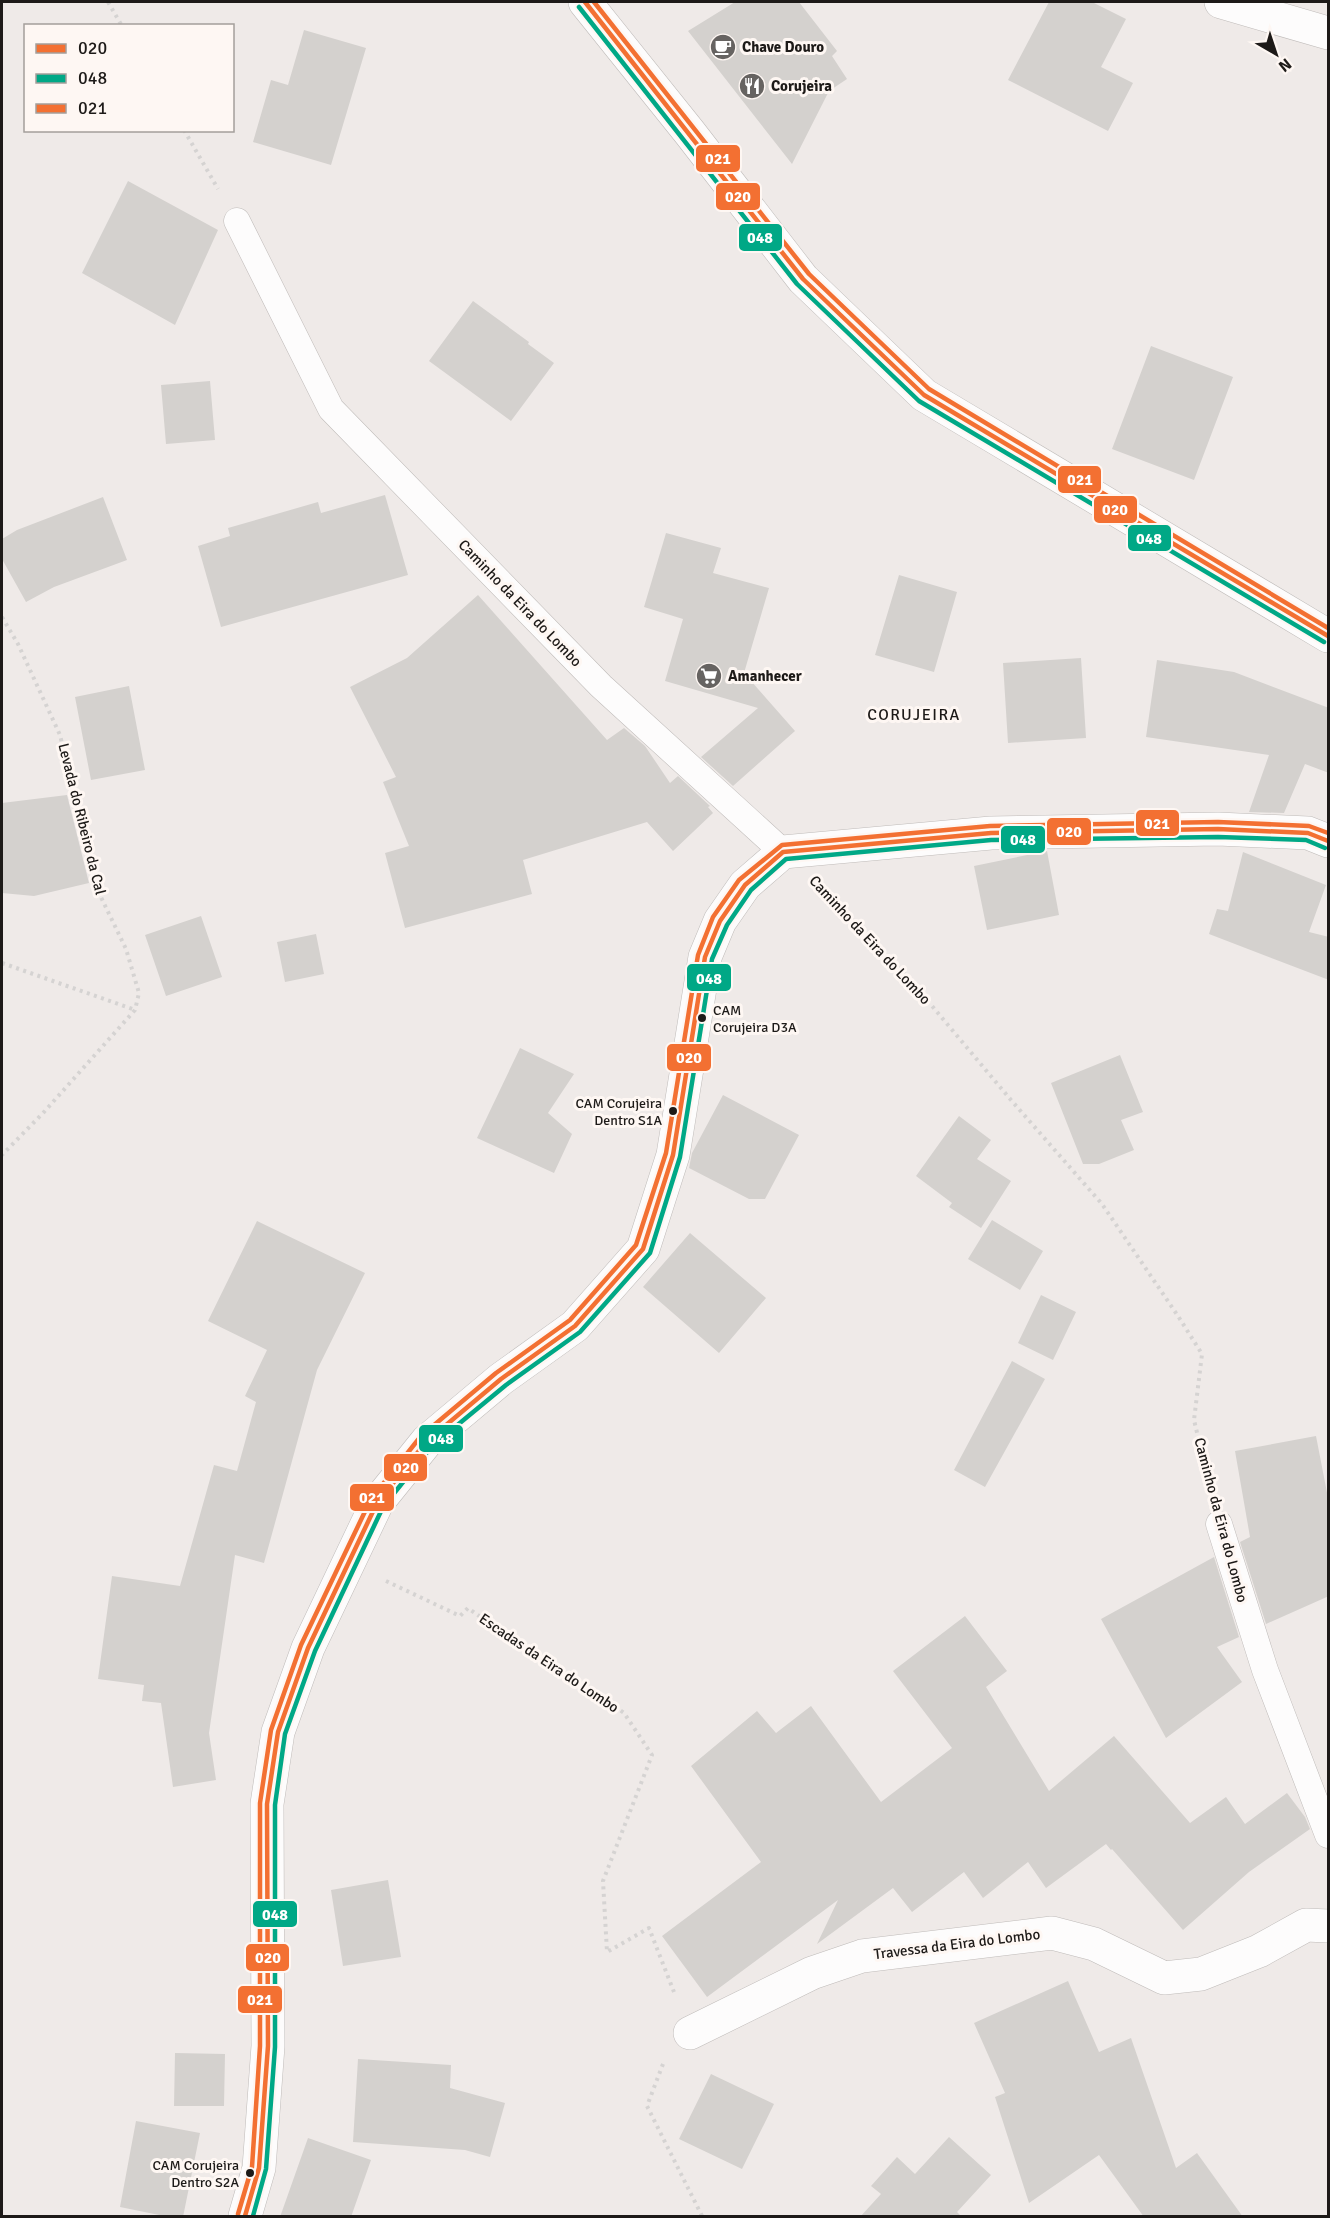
<svg xmlns="http://www.w3.org/2000/svg" width="1330" height="2218" viewBox="0 0 1330 2218" font-family="Signika,sans-serif">
  <style>
    .building { fill: #d4d1ce }
    .lines { fill: none; stroke-linecap: round; stroke-linejoin: round }
    .service-casing { stroke: #bfbbb9; stroke-width: 27 }
    .minor-casing { stroke: #bfbbb9; stroke-width: 34 }
    .path { stroke: #d5d3d2; stroke-width: 4; stroke-dasharray: 3 4.5; stroke-linecap: butt }
    .service { stroke: #fdfcfc; stroke-width: 26 }
    .minor { stroke: #fdfcfc; stroke-width: 33 }
    .bus-1-casing { stroke: #fef7f3; stroke-width: 9 }
    .bus-2-casing { stroke: #fef7f3; stroke-width: 9 }
    .bus-3-casing { stroke: #fef7f3; stroke-width: 9 }
    .bus-1 { stroke: #f37032; stroke-width: 4.5 }
    .bus-2 { stroke: #00a886; stroke-width: 4.5 }
    .bus-3 { stroke: #f37032; stroke-width: 4.5 }
    .bus-dot { fill: #1d1a18; stroke: #fef7f3; stroke-width: 2 }
    .labels { text-anchor: middle; stroke-width: 6; stroke-linejoin: round; paint-order: stroke }
    .bus-label { font-size: 14px; fill: #1d1a18; stroke: #fef7f3; text-anchor: end }
    .poi-label { font-size: 15px; font-weight: bold; fill: #1d1a18; stroke: #fef7f3; text-anchor: start }
    .street-label { font-size: 15px; fill: #1d1a18; stroke: #fef7f3 }
    .neighbourhood-label { font-size: 16px; letter-spacing: 1.5px; fill: #1d1a18; stroke: #fef7f3 }
    .line-badge { stroke: #fef7f3; stroke-width: 2 }
    .badge-label { font-size: 16px; text-anchor: middle; font-weight: bold; fill: #fff }
  </style>
  <rect width="100%" height="100%" fill="#efeae8"/>
  <path class="building" d="M735,2H799L837,51L832,56L847,79L829,91L792,164L688,31Z
    M1049,2H1092L1126,19L1101,67L1133,83L1108,131L1008,80Z
    M304,30L366,48L331,165L253,142L271,80L288,85Z
    M128,181L218,230L175,325L82,273Z
    M473,301L529,342L528,344L554,363L511,421L429,361Z
    M1151,346L1233,377L1194,480L1112,449Z
    M210,381L215,440L166,444L161,385Z
    M385,495L408,575L221,627L198,546L230,536L228,528L318,502L321,513Z
    M103,497L127,560L54,587L26,602L2,559V539L17,530Z
    M666,533L721,548L713,573L769,588L744,673L795,731L733,786L701,757L758,708L665,681L683,619L644,607Z
    M899,575L957,592L934,672L875,655Z
    M478,595L607,740L624,728L645,746L670,783L678,776L710,806L708,807L713,813L673,851L647,822L523,860L532,894L405,928L385,853L409,846L383,782L396,777L350,687L407,658Z
    M1081,658L1086,738L1008,743L1003,663Z
    M1157,660L1234,672L1329,708V773L1305,764L1284,813L1249,812L1269,755L1146,737Z
    M129,686L145,770L91,780L75,697Z
    M67,795L89,883L34,896L2,893V803Z
    M1047,851L1059,915L987,930L974,866Z
    M1243,852L1326,885L1309,932L1329,937V980L1209,934L1217,909L1228,911Z
    M201,916L222,977L166,996L145,935Z
    M316,934L324,974L285,982L277,942Z
    M520,1048L574,1074L548,1113L572,1134L554,1173L477,1138Z
    M1120,1055L1143,1112L1121,1120L1134,1150L1099,1164H1083L1051,1083Z
    M723,1095L799,1135L765,1199H749L689,1168L692,1153Z
    M959,1116L991,1140L977,1159L1011,1181L981,1228L949,1207L952,1203L916,1176Z
    M992,1220L1043,1251L1020,1290L968,1259Z
    M257,1221L365,1273L317,1370L264,1563L235,1555L209,1733L216,1780L173,1787L161,1703L142,1701L144,1685L98,1679L112,1576L180,1586L214,1465L237,1471L256,1402L245,1396L267,1350L208,1321Z
    M690,1233L766,1298L719,1353L643,1287Z
    M1041,1295L1076,1312L1053,1360L1018,1343Z
    M1012,1361L1045,1379L985,1487L954,1470Z
    M1316,1436L1329,1503V1596L1266,1624L1240,1542L1250,1537L1235,1451Z
    M1214,1557L1239,1637L1217,1647L1242,1682L1166,1738L1101,1619Z
    M965,1616L1007,1671L986,1687L1049,1791L1114,1736L1190,1823L1226,1797L1245,1824L1287,1793L1305,1817L1310,1829L1249,1872L1183,1930L1112,1849L1111,1850L1106,1844L1046,1888L1028,1862L983,1898L964,1872L912,1912L893,1888L817,1944L838,1900L707,1997L662,1936L761,1862L691,1766L757,1711L776,1733L811,1706L881,1802L952,1748L893,1671Z
    M388,1880L401,1957L343,1966L331,1890Z
    M1068,1981L1099,2052L1131,2038L1176,2168L1197,2153L1243,2217H1144L1099,2155L1029,2203L995,2097L1005,2093L974,2023Z
    M175,2053L225,2054L224,2106H174Z
    M358,2059L451,2065L450,2088L505,2103L490,2157L465,2150L353,2142Z
    M711,2074L774,2104L742,2169L679,2139Z
    M136,2121L200,2133L183,2217H169L120,2207Z
    M949,2137L991,2175L957,2212L962,2217H860L881,2194L871,2186L897,2157L915,2174Z
    M308,2138L371,2160L351,2217H280Z"/>
  <g class="lines">
    <g class="service-casing">
      <path id="service" d="M237,221L331,409L601,686L783,852
        M1219,1524L1265,1670L1328,1835"/>
    </g>
    <g class="minor-casing">
      <path id="minor" d="M585,2L690,133L803,279L924,395L1328,636
        M1221,2L1328,33
        M690,2033L812,1973L862,1956L1052,1933L1094,1944L1164,1978L1201,1974L1259,1951L1306,1925L1328,1926
        M245,2216L259,2168L268,2046L267,1804L278,1732L308,1648L377,1503L427,1441L501,1379L575,1326L643,1249L673,1155L705,957L720,921L745,885L783,852L991,833L1218,829L1308,833L1328,841"/>
    </g>
    <path class="path" d="M108,2L122,26
      M184,130L218,189
      M2,617L18,644L60,735L96,887L126,949L139,993L135,1010L44,1112L2,1155
      M825,891L911,981L1011,1100L1102,1204L1178,1316L1202,1354L1194,1420L1210,1487
      M2,963L135,1010
      M386,1581L460,1616L468,1608L540,1660L577,1680L624,1713L652,1755L603,1881L607,1952L649,1928L674,1992
      M663,2064L647,2106L702,2216"/>
    <use href="#service" class="service"/>
    <use href="#minor" class="minor"/>
    <g class="bus-1-casing">
      <path id="bus-1" d="M585,2L803,279L924,395L1328,636
        M245,2216L259,2168L268,2046L267,1804L278,1732L308,1648L377,1503L427,1441L501,1379L575,1326L643,1249L673,1155L705,957L720,921L745,885L783,852L991,833L1218,829L1308,833L1328,841"/>
    </g>
    <g class="bus-2-casing">
      <path id="bus-2" d="M579,7L797,284L919,401L1324,642
        M253,2216L266,2169L275,2047V1805L285,1734L315,1651L383,1507L432,1446L506,1385L580,1332L650,1253L680,1157L712,959L727,925L751,890L786,859L991,840L1218,837L1306,840L1325,848"/>
    </g>
    <g class="bus-3-casing">
      <path id="bus-3" d="M594,2L809,274L929,389L1328,628
        M238,2214L252,2167L260,2046V1803L271,1730L301,1645L371,1499L421,1436L496,1373L570,1320L636,1245L666,1153L698,955L713,917L739,880L782,845L990,826L1218,822L1309,826L1328,833"/>
    </g>
    <use href="#bus-1" class="bus-1"/>
    <use href="#bus-2" class="bus-2"/>
    <use href="#bus-3" class="bus-3"/>
  </g>
  <defs>
    <g id="cafe-disc" transform="scale(1.35)"><circle r="9.5" fill="#666361" stroke="#fef7f3"/><path d="M-5.5-4.5H6V0H3Q3 3.5 0 3.5H-2.5Q-5.5 3.5-5.5 0ZM3-3.2v2h1.7v-2ZM-6 4.5H4V6H-6Z" fill="#fff"/></g>
    <g id="restaurant-disc" transform="scale(1.35)"><circle r="9.5" fill="#666361" stroke="#fef7f3"/><path d="M-5-6h1v4h1v-4h1v4h1v-4h1v5L-1.5 .5V6h-2V.5L-5-1ZM5-6V6H3V1.5H1.5Q1.5-4 5-6Z" fill="#fff"/></g>
    <g id="supermarket-disc" transform="scale(1.35)"><circle r="9.5" fill="#666361" stroke="#fef7f3"/><path d="M-6-5.5h2.5l.6 2H6L4.5 2H-2.5L-4.4-4H-6ZM-1.5 3.2a1.3 1.3 0 1 0 .1 0ZM3 3.2a1.3 1.3 0 1 0 .1 0Z" fill="#fff"/></g>
  </defs>
  <g fill-rule="evenodd">
    <use href="#cafe-disc" x="723" y="47"/>
    <use href="#restaurant-disc" x="752" y="86"/>
    <use href="#supermarket-disc" x="709" y="676"/>
  </g>
  <g class="bus-dot">
    <circle cx="702" cy="1018" r="5"/>
    <circle cx="673" cy="1111" r="5"/>
    <circle cx="250" cy="2173" r="5"/>
  </g>
  <g class="labels">
    <g class="bus-label">
      <text x="713" y="1015" text-anchor="start">CAM<tspan x="713" dy="17">Corujeira D3A</tspan></text>
      <text x="662" y="1108">CAM Corujeira<tspan x="662" dy="17">Dentro S1A</tspan></text>
      <text x="239" y="2170">CAM Corujeira<tspan x="239" dy="17">Dentro S2A</tspan></text>
    </g>
    <g class="poi-label">
      <text x="742" y="52">Chave Douro</text>
      <text x="771" y="91">Corujeira</text>
      <text x="728" y="681">Amanhecer</text>
    </g>
    <g class="street-label">
      <text transform="translate(520 603) rotate(46)" y="5">Caminho da Eira do Lombo</text>
      <text transform="translate(82 819) rotate(76)" y="5">Levada do Ribeiro da Cal</text>
      <text transform="translate(870 940) rotate(47)" y="5">Caminho da Eira do Lombo</text>
      <text transform="translate(1221 1520) rotate(75)" y="5">Caminho da Eira do Lombo</text>
      <text transform="translate(549 1663) rotate(34)" y="5">Escadas da Eira do Lombo</text>
      <text transform="translate(957 1944) rotate(-7)" y="5">Travessa da Eira do Lombo</text>
    </g>
    <g class="neighbourhood-label">
      <text x="914" y="720">CORUJEIRA</text>
    </g>
  </g>
  <g class="line-badge">
    <rect x="695" y="144" width="46" height="29" rx="6" fill="#f37032"/>
    <rect x="715" y="182" width="46" height="29" rx="6" fill="#f37032"/>
    <rect x="738" y="223" width="45" height="29" rx="6" fill="#00a886"/>
    <rect x="1057" y="465" width="45" height="29" rx="6" fill="#f37032"/>
    <rect x="1093" y="495" width="45" height="29" rx="6" fill="#f37032"/>
    <rect x="1127" y="524" width="45" height="28" rx="6" fill="#00a886"/>
    <rect x="1135" y="809" width="45" height="28" rx="6" fill="#f37032"/>
    <rect x="1046" y="817" width="46" height="29" rx="6" fill="#f37032"/>
    <rect x="1000" y="825" width="46" height="29" rx="6" fill="#00a886"/>
    <rect x="686" y="963" width="46" height="29" rx="6" fill="#00a886"/>
    <rect x="666" y="1043" width="46" height="29" rx="6" fill="#f37032"/>
    <rect x="418" y="1424" width="46" height="29" rx="6" fill="#00a886"/>
    <rect x="383" y="1453" width="45" height="29" rx="6" fill="#f37032"/>
    <rect x="349" y="1483" width="46" height="29" rx="6" fill="#f37032"/>
    <rect x="252" y="1900" width="46" height="28" rx="6" fill="#00a886"/>
    <rect x="245" y="1943" width="45" height="29" rx="6" fill="#f37032"/>
    <rect x="237" y="1985" width="46" height="29" rx="6" fill="#f37032"/>
  </g>
  <g class="badge-label">
    <text x="718" y="164">021</text>
    <text x="738" y="202">020</text>
    <text x="760" y="243">048</text>
    <text x="1080" y="485">021</text>
    <text x="1115" y="515">020</text>
    <text x="1149" y="544">048</text>
    <text x="1157" y="829">021</text>
    <text x="1069" y="837">020</text>
    <text x="1023" y="845">048</text>
    <text x="709" y="984">048</text>
    <text x="689" y="1063">020</text>
    <text x="441" y="1444">048</text>
    <text x="406" y="1473">020</text>
    <text x="372" y="1503">021</text>
    <text x="275" y="1920">048</text>
    <text x="268" y="1963">020</text>
    <text x="260" y="2005">021</text>
  </g>
  <rect width="1330" height="2218" fill="none" stroke="#1d1a18" stroke-width="6"/>
  <rect x="24" y="24" width="210" height="108" fill="#fef7f3" stroke="#a49f9b" stroke-width="1.5"/>
  <rect x="36" y="44" width="30" height="9" fill="#f37032" stroke="#a49f9b" stroke-width="1.5"/>
  <text x="78" y="54" font-size="18" fill="#1d1a18">020</text>
  <rect x="36" y="74" width="30" height="9" fill="#00a886" stroke="#a49f9b" stroke-width="1.5"/>
  <text x="78" y="84" font-size="18" fill="#1d1a18">048</text>
  <rect x="36" y="104" width="30" height="9" fill="#f37032" stroke="#a49f9b" stroke-width="1.5"/>
  <text x="78" y="114" font-size="18" fill="#1d1a18">021</text>
  <g transform="translate(1276 54) rotate(141)" stroke="#fef7f3" stroke-width="4.5" paint-order="stroke">
  <path d="M0-4.5L10 22L0 15L-10 22Z" fill="#1d1a18"/>
  <text y="-9" font-size="16" font-weight="bold" text-anchor="middle" fill="#1d1a18">N</text>
  </g>
</svg>
